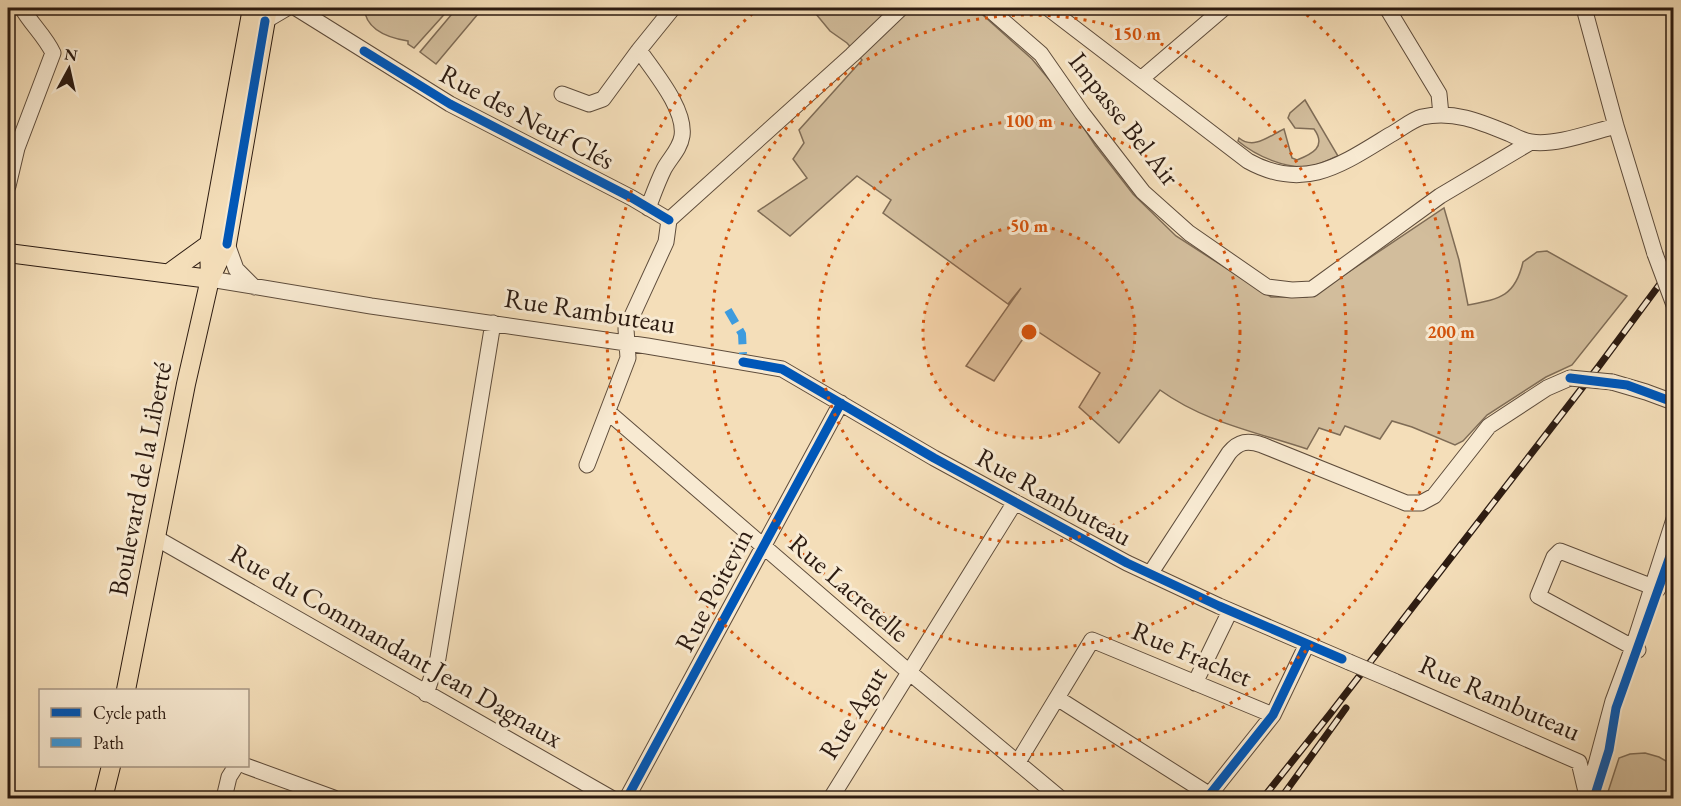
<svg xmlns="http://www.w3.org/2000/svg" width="1681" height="806" viewBox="0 0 1681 806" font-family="'EB Garamond',serif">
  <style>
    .green { fill: #d2bd9c; stroke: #7f6c56; stroke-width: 1.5 }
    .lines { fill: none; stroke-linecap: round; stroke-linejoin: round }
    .minor-casing { stroke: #5e4c3b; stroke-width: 17 }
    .major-casing { stroke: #2c1b11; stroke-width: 20 }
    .minor { stroke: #f8ead2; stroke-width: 15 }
    .major { stroke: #f4deb9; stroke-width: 18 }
    .rail-casing { stroke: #2c1b11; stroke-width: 7 }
    .rail { stroke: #f8ead2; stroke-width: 4.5; stroke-dasharray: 14; stroke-linecap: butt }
    .minor-bridge-casing { stroke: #5e4c3b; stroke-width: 17; stroke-linecap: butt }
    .minor-bridge { stroke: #f8ead2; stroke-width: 15 }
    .quiet { stroke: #3d9bde; stroke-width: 8; stroke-dasharray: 15 8; stroke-linecap: butt }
    .cycleway-casing { stroke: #f8ead2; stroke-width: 13 }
    .cycleway { stroke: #0057b8; stroke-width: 9 }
    .ring { fill: none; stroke: #d5530c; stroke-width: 3; stroke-dasharray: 3 6 }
    .labels { text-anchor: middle; stroke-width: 6; stroke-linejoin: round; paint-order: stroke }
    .street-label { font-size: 27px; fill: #2c1b11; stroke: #f8ead2 }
    .centre { fill: #d5530c; stroke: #f8ead2; stroke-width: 3 }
    .ring-label { font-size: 18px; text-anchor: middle; font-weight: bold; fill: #d5530c; stroke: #f8ead2; stroke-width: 6; stroke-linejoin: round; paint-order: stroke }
  </style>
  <rect width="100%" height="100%" fill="#f4deb9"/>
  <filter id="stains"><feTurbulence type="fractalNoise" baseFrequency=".00333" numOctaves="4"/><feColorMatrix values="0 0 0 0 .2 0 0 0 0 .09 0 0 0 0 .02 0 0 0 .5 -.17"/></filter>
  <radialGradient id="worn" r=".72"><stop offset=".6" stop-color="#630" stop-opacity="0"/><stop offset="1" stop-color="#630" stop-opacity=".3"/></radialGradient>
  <path class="green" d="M364,8H450L414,48L408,44V41C389,38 366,30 364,8Z
    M457,8H483L436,64L420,52Z
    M811,8H975L1032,59L1062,95L1095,145L1133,194L1176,236L1271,297H1307L1329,285L1444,208L1459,260L1468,305C1499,299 1515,297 1523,262L1537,252L1547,251L1627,296L1572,365L1546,377L1487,415L1463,441L1455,445L1412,427L1392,421L1380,439L1345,426L1340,435L1319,428L1307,449C1256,432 1204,422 1160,390L1119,443L1079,407L1100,373L1031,327L994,381L966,366L1021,288L1008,304L883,213L891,200L857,176L790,236L758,211L807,178L793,159L804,143L799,130L862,60L847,43L830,31Z
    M1305,100L1338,156C1330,159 1320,165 1311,166C1287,170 1256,156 1238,141L1239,138C1254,150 1269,136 1284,129L1292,158L1297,160C1312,154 1327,147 1314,129L1295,128L1288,118L1290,113Z
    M1645,753L1659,757L1673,765V798H1606L1619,758L1630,754Z"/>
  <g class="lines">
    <g class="minor-casing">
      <path id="minor" d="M296,8L450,104L632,198L669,220
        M988,8L1041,54L1082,113L1143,192L1189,233L1267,287L1292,290L1312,289L1440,196L1531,142
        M1048,8L1248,161C1304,192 1341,165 1390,135C1400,130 1411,120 1422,117C1454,110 1481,122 1510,134C1516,137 1524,141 1531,142C1555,146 1592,132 1616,126
        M1387,8L1439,94L1441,115
        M1584,8L1616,126L1655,254
        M265,21L287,8
        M639,50C654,72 686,109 682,136C680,149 670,158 664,169C658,181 653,195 648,208
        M1141,79L1224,8
        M562,94L589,104L603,99L639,50L673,8
        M8,186L17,148L53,53C45,36 31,24 22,8
        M669,220L852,55L901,8
        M227,244L236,269L254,287
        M210,279L371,306L647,346L782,369L934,458L1127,563L1219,606L1349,662
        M1612,382L1646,392L1673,402
        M608,412L909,672L1060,798
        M587,465L628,358L626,329L666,242L669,220
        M156,538L611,798
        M1150,574L1229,453C1239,441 1248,440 1262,445L1406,503H1421L1434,496L1489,426L1547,388L1570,378
        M1638,650L1538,596L1554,557L1560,551L1658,589
        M1394,681L1579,762L1587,796
        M1195,683L1230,611
        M426,694L438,658L493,323
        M1057,698L1210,795
        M1018,762L1092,640L1273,715
        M246,766L334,798
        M224,798L229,777L236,766
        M627,798L841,403
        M831,798L1015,502
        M1207,798L1273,715L1307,644
        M1587,798L1613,701L1633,647L1674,519"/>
    </g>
    <g class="major-casing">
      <path id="major" d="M8,253L210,279
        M169,273L209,244
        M212,275L227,244L268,8
        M126,690L186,384L210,279L209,244L252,8
        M103,798L111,766"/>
    </g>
    <use href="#minor" class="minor"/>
    <use href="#major" class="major"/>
    <g class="rail-casing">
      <path id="rail" d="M1263,798L1330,714L1599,366L1674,265
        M1281,798L1346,708"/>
    </g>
    <use href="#rail" class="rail"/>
    <g class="minor-bridge-casing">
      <path id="minor-bridge" d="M1655,254L1674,305
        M1570,378L1612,382
        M1349,662L1394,681"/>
    </g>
    <use href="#minor-bridge" class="minor-bridge"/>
    <path class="quiet" d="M728,310L742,334L743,354"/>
    <g class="cycleway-casing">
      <path id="cycleway" d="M364,51L450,104L632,198L669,220
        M227,244L265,21
        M743,362L782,369L934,458L1127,563L1219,606L1342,659
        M1570,378L1627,385L1673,402
        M627,798L841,403
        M1207,798L1273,715L1307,644
        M1594,798L1609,750L1616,708L1674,545"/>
    </g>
    <use href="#cycleway" class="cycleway"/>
  </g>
  <circle cx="1029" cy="332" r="106" fill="#d5530c" fill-opacity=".12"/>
  <g class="ring">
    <circle cx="1029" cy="332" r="106"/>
    <circle cx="1029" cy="332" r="211"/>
    <circle cx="1029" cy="332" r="317"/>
    <path d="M1300 9A422 422 0 1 1 758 9"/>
  </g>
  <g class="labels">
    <g class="street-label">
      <text transform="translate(527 117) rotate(28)" y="9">Rue des Neuf Clés</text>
      <text transform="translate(1124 119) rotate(52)" y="9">Impasse Bel Air</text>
      <text transform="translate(590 311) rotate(9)" y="9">Rue Rambuteau</text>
      <text transform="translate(140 479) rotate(-79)" y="9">Boulevard de la Liberté</text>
      <text transform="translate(1054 497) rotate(29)" y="9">Rue Rambuteau</text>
      <text transform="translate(849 588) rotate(41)" y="9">Rue Lacretelle</text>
      <text transform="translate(714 590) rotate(-62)" y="9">Rue Poitevin</text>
      <text transform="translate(396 646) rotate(30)" y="9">Rue du Commandant Jean Dagnaux</text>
      <text transform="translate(1192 654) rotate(23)" y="9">Rue Frachet</text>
      <text transform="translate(1500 698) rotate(24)" y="9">Rue Rambuteau</text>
      <text transform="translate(853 713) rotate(-58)" y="9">Rue Agut</text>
    </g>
  </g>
  <circle cx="1029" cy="332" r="9" class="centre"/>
  <g class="ring-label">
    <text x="1137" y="40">150 m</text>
    <text x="1029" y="127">100 m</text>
    <text x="1029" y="232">50 m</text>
    <text x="1451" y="338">200 m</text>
  </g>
  <rect width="1681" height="806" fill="none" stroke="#f4deb9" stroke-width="30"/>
  <rect x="9" y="9" width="1663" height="788" fill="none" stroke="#2c1b11" stroke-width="3"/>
  <rect x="15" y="15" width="1651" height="776" fill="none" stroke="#2c1b11" stroke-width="1.5"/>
  <rect x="39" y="689" width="210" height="78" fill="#f8ead2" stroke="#a69785" stroke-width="1.5"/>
  <rect x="51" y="708" width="30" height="9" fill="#0057b8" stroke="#a69785" stroke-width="1.5"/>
  <text x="93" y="719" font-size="18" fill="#2c1b11">Cycle path</text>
  <rect x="51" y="738" width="30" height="9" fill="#3d9bde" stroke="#a69785" stroke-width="1.5"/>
  <text x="93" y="749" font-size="18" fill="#2c1b11">Path</text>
  <g transform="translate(69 69) rotate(8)" stroke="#f8ead2" stroke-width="4.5" paint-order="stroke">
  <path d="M0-4.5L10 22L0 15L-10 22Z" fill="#2c1b11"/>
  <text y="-9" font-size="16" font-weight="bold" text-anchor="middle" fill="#2c1b11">N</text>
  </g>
  <rect width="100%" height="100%" filter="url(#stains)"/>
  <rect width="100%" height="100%" fill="url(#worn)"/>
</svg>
